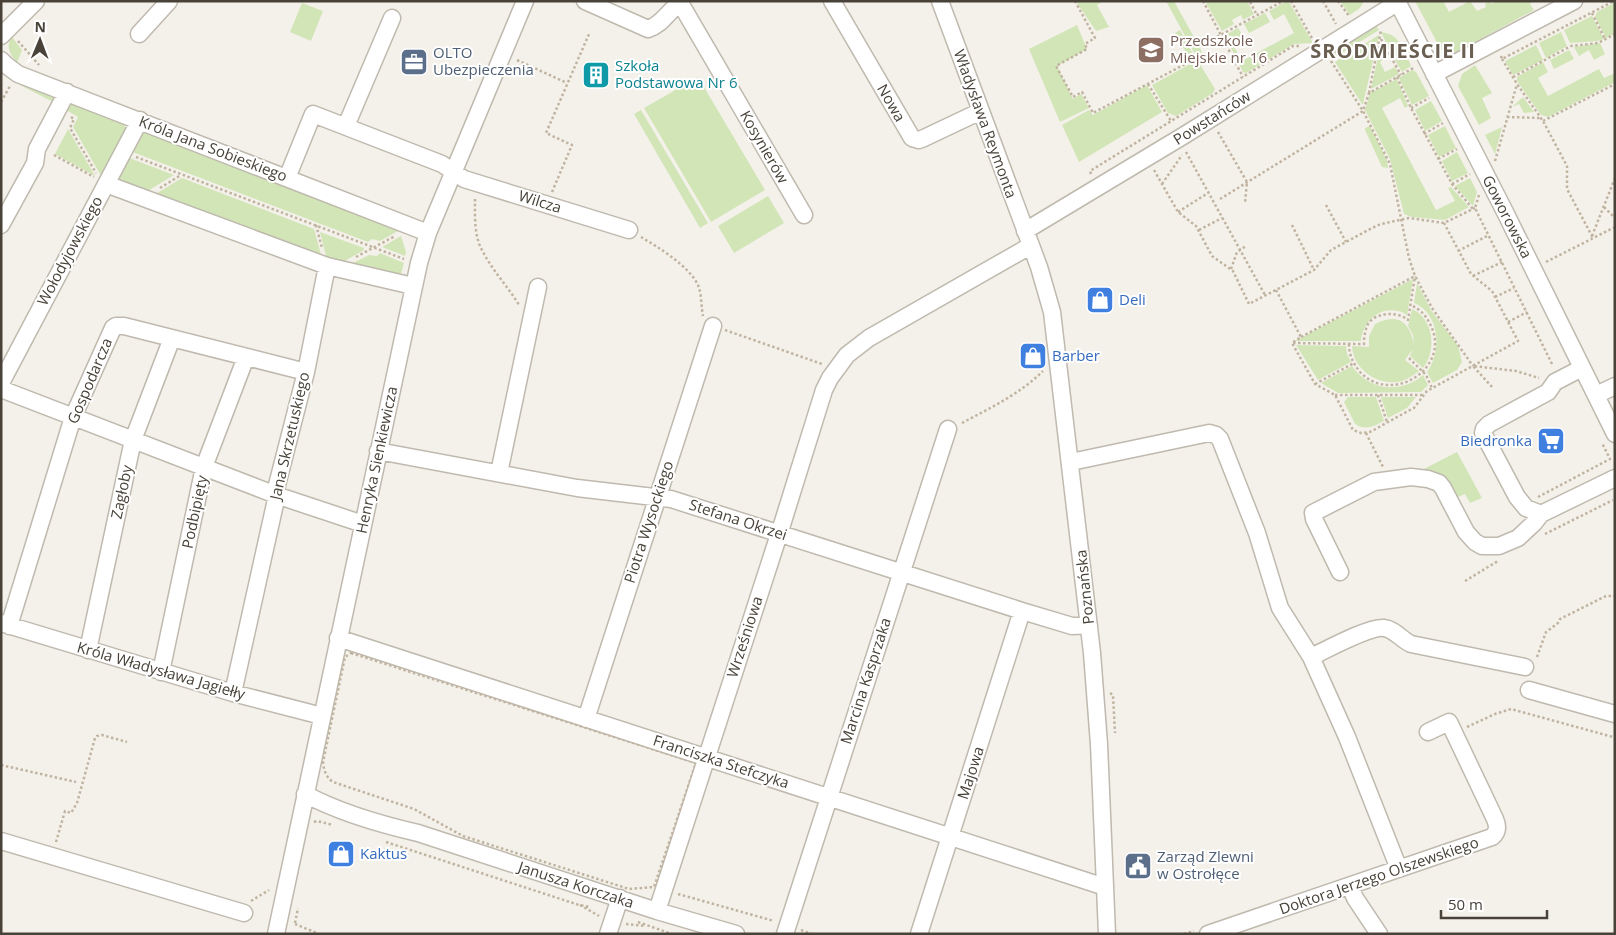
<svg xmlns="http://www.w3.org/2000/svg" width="1616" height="935" viewBox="0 0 1616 935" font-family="'Open Sans',sans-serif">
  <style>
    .green { fill: #d2e5b7 }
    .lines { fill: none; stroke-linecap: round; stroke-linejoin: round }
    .minor-casing { stroke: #bfb9ae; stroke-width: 19 }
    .path { stroke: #c0b4a0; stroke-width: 2.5; stroke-dasharray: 2.5 2.5; stroke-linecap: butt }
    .minor { stroke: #fff; stroke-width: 16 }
    .labels { text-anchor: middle; stroke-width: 4; stroke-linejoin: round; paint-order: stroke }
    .education-label { font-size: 15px; fill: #785e54; stroke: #fff; text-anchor: start }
    .service-label { font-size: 15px; fill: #4e5e75; stroke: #fff; text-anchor: start }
    .culture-label { font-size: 15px; fill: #0d838f; stroke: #fff; text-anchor: start }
    .street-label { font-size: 15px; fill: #484239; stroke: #fff }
    .shop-label { font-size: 15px; fill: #366cbe; stroke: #fff; text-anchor: start }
    .district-label { font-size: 20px; font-weight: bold; letter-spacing: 1px; fill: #6a5f51; stroke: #fff }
  </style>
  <rect width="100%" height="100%" fill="#f4f1eb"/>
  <path class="green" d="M1080,1H1103L1097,5L1109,27L1096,31L1077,3Z
    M1166,1H1174L1201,50L1203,58L1201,66L1215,89L1213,93L1176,116L1168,113L1152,85L1192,63L1175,33L1180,30L1196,60H1198Z
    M1205,1H1247L1254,14L1243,20L1241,15L1232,20L1234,24L1222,31Z
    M1287,1L1289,2L1313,43L1294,44L1246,73L1243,72L1225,36L1227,34L1238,28L1243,36L1232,43L1242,61L1294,33L1284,14L1274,20L1269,11Z
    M1340,1H1364L1360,8L1350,15Z
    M1415,1H1445L1444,3L1449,12L1470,1L1477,11L1486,7L1485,4L1490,1L1492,4L1496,1H1534L1530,4L1534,10L1456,52L1441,50Z
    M302,3L323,11L311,41L290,32Z
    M1614,3L1615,33L1606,38L1595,17L1597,12Z
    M1265,13L1270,22L1249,33L1244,24Z
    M1592,16L1604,39L1597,41L1570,43L1564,30Z
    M1077,25L1087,49L1057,66L1073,99L1081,94L1089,108L1060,122L1029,49Z
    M1375,25L1379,30L1332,59L1329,54Z
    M1381,32C1396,35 1398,39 1404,51L1393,57Z
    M1561,32L1567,46L1546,58L1539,43Z
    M1379,35L1363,104H1362L1335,62Z
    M12,37L22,50L17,63C10,54 5,47 12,37Z
    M1381,43L1388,56L1380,62L1385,72L1395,67L1399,74L1371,89Z
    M1600,43L1605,54L1594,60L1589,50L1579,56L1574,47Z
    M1536,45L1543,60L1513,75L1505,61Z
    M1569,50L1574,59L1554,69L1550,60Z
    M1406,54L1411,66L1402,72L1395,60Z
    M1543,62L1548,72L1538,78L1548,96L1599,69L1604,78L1615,73V82L1548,117L1541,115L1517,81V77Z
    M1475,65L1492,93L1482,98L1491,118L1479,125L1458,86L1462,74Z
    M1412,70L1416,72L1429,96L1412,105L1399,78Z
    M698,77L765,190L711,222L644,108Z
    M1397,79L1408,106L1405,108L1400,98L1382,108L1436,210L1455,201L1448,188L1451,187L1469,207L1445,220L1412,217L1404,214L1390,159L1365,110L1370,93Z
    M21,81L52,94L54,100L53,102L20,85Z
    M1147,85L1162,112L1079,162L1062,125L1089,110L1093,115Z
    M1523,97L1534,112L1524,113L1519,104L1512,107Z
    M1431,101L1442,121L1425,131L1415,110Z
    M73,103L124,123L127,132L104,181L73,127L78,117L66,110Z
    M641,110L708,223L700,228L634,114Z
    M1370,126L1387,160L1388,168L1382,167L1365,130V128Z
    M1445,126L1456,148L1439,157L1428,135Z
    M1502,127L1495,154L1485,135Z
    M68,129L95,176L55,154Z
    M146,132L400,230L380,241L372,239L368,242L130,151L141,134Z
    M1457,152L1468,173L1452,181L1442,161Z
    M127,157L174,175L146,192L115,180Z
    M182,178L314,229L322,258L152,196Z
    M1470,178L1477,192L1473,206L1455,186Z
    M768,196L784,223L734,253L718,226Z
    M320,232L364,248V250L343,262L327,260Z
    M401,236L406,252L405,256L382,247Z
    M380,253L404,263L400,277L347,266L369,255L377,256Z
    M1413,279L1407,315C1386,302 1363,318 1361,341H1295Z
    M1417,283L1431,310L1458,346L1462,362L1457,370L1433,383L1427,372C1442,351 1440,314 1414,303Z
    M1412,309C1434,319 1437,350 1423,368L1410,356L1413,349L1405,360L1419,371C1414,375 1408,379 1402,381C1379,387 1353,370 1352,346L1369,347V336L1375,324C1398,312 1410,322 1414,345L1413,335L1408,326Z
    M1296,345L1346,346L1347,354L1351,362L1318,380Z
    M1352,366C1369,391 1401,394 1423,375L1428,385L1421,392L1338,393L1321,383Z
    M1348,397H1376L1384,421C1374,426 1366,431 1355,424L1344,402Z
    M1381,397H1416L1407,408L1388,418Z
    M1457,452L1482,498L1470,503L1465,494L1456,498L1422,470Z"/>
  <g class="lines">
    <g class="minor-casing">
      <path id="minor" d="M585,1L648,29C662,25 668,11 680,3
        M679,1L804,215
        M832,1L912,138L919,140L924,138L981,111
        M940,1L1039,267L1052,312L1092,653L1099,744L1107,934
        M1397,1L1504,210L1615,434
        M139,34L169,1
        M1,36L36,1
        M1,60L6,65L18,74L428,233
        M1434,74L1574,1
        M346,126L392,18
        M287,178L313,114L442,164L464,179L629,230
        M106,184L327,266
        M1,225L35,163L37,149L67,92
        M1025,231L1183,136L1397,3
        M1,383L140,120
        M1,389L276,495L363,524
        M1596,395L1615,386
        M378,451L577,488L671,499L1022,611L1072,626L1089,625
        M1071,462L1209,433L1216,435L1220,439L1257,533L1280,608L1311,657L1347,737L1399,869
        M499,473L538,287
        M1541,514L1526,508L1517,497L1483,433L1484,429L1489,424L1548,392L1555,382L1582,368
        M1340,572L1314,519L1313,513L1374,482L1411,477L1428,479L1439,483L1443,488L1466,532L1475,542L1482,546H1499L1518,538L1534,523L1541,514L1615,478
        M1,623L233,693L322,716
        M9,626L73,417L113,328L116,326H124L306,372
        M338,638L1105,887
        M88,650L133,440L172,338
        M1311,657C1326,650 1370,626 1384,628C1394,629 1402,640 1411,644L1525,667
        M161,672L204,467L246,357
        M1529,690L1615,714
        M233,693L275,504L277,485L306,372L327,266L413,286
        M586,719L713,326
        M305,794C340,813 379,824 418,833L657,911L736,934
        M1,841L244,913
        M1350,886L1355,898L1379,934
        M657,911L781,528L824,390L830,378L847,355L869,338L1030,246
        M276,934L419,263L428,233L525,1
        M608,934L620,898
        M785,934L948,429
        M919,934L1022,611
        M1208,934L1492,837C1498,832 1498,826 1495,819L1449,722L1428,732"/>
    </g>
    <path class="path" d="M1075,1L1095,38L1085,44L1087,49L1056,66L1073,97L1082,92L1093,113L1189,62
      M1203,1L1243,77
      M1291,1L1313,40
      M1323,1L1336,24
      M1338,1L1349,16
      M1250,2L1257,15
      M1592,13L1605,39
      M1381,39L1401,75
      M18,41L39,65
      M1204,44L1283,1
      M1501,56L1502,59L1614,1
      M1392,59L1406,51
      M1502,59L1517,84L1543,121L1567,166V189L1593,238
      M517,60L567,83
      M1331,61L1363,111L1390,164L1409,258L1415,276L1432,308L1473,366
      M1397,77L1411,108L1452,184L1473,209
      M1513,77L1571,46L1598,43L1615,34
      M1148,84L1171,121
      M1369,93L1381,30
      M1,102L10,86
      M1411,108L1429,98
      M71,117L74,119L70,128L96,173
      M1507,117L1541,118
      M1543,121L1615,84
      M1218,132L1247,182L1245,203
      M1424,134L1443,123
      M1186,152L1265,295
      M54,155L94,177
      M136,157L404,259
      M1438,159L1457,149
      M1495,161L1517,84
      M1154,170L1178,212L1196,226L1212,256L1233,271L1249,304L1314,270L1331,250L1372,228L1381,224L1409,218L1444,223L1475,208
      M1091,174L1090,171L1293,46H1299
      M1162,184L1182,155
      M1452,184L1470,174
      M160,188L181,175
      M552,192L572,145L546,133L589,34
      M1479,195L1475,208L1553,366
      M475,199C475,214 474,231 480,246C490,268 507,285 519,305
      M1220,199L1363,111L1369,93L1415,67
      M1326,205L1346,242
      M1604,207L1615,218
      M1178,212L1208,193
      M316,225L322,248
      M1292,225L1314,270
      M1199,230L1222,218
      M1592,236L1615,178
      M641,237C658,247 689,266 698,285C702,295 701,307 703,316
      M1458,251L1489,235
      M356,257L395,236
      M1546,262L1615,227
      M1231,269L1237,252L1246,246
      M1473,276L1502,262
      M1276,290L1301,337L1292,343L1315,384L1335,395L1353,430L1361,433L1370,432L1408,411L1414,408L1427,391L1518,341L1492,291L1471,274L1444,223
      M1495,297L1514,288
      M1508,322L1527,312
      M725,330L822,364
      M1301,337L1415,276
      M1293,343L1364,344C1364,337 1365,330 1368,324C1376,312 1397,311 1408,320L1415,276
      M1349,344C1349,355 1353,363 1360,372C1392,406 1451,368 1431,326C1427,317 1421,309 1410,305
      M1409,358L1426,375L1432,388
      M1315,384L1354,363
      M1492,387L1473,366L1516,371L1539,378
      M1335,395H1423
      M1378,395L1387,422
      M962,423C990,408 1020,394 1043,371
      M1366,433L1383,467
      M1538,497L1610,459L1602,443
      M1545,534L1613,500
      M1465,581L1498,561
      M351,653L696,763L654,887L629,889L463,836L414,809L333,782C326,777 324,771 323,762L345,657Z
      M1537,657L1546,632L1558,623L1560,619L1606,596H1615
      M1110,693L1113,695L1115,733
      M1467,727L1495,714L1511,709L1613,737
      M1,765L76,782
      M314,822L317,821L333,825
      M56,842L65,811L71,813L77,803L95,738L97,736L102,735L127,742
      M386,842L579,905L590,907
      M678,894L774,921
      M251,901L269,890
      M580,905L599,916
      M638,922L672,934
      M295,923L298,908
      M295,924L319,934
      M626,924L645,926
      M801,930L812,934
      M1184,934L1194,931"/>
    <use href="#minor" class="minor"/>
  </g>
  <defs>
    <g id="school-square" transform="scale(1.4375)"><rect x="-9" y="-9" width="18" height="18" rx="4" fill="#8d6e63" stroke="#fff"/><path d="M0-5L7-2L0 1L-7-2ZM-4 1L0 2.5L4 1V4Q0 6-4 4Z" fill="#fff"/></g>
    <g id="office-square" transform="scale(1.4375)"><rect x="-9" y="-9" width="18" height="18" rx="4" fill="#5c6f8a" stroke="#fff"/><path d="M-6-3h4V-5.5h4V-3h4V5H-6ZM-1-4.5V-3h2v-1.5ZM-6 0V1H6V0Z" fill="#fff"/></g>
    <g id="building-square" transform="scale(1.4375)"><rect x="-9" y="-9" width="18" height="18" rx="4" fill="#0f9aa8" stroke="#fff"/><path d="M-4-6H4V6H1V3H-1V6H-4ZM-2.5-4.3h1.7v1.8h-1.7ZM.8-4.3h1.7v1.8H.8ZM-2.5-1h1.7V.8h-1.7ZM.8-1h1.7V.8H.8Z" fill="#fff"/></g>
    <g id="shop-square" transform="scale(1.4375)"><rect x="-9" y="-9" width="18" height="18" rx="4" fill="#3f7fe0" stroke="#fff"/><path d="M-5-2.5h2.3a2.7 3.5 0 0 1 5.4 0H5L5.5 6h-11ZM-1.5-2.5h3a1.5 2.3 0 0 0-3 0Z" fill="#fff"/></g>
    <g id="supermarket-square" transform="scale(1.4375)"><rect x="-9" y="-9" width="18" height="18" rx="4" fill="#3f7fe0" stroke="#fff"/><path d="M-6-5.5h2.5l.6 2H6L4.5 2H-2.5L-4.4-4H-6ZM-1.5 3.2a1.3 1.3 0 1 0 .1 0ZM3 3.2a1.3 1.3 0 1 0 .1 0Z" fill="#fff"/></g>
    <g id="civic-square" transform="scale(1.4375)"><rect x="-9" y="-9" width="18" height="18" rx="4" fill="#5c6f8a" stroke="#fff"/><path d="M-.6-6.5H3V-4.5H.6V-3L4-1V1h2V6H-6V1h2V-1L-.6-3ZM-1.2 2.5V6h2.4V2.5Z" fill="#fff"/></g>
  </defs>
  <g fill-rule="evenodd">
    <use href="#school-square" x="1151" y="50"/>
    <use href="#office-square" x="414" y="62"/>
    <use href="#building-square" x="596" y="75"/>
    <use href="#shop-square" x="1100" y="300"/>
    <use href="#shop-square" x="1033" y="356"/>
    <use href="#supermarket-square" x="1551" y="441"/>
    <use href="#shop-square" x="341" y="854"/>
    <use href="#civic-square" x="1138" y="866"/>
  </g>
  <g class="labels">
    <g class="education-label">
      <text x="1170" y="46">Przedszkole<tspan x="1170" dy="17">Miejskie nr 16</tspan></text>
    </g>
    <g class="service-label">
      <text x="433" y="58">OLTO<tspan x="433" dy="17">Ubezpieczenia</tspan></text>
      <text x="1157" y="862">Zarząd Zlewni<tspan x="1157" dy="17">w Ostrołęce</tspan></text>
    </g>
    <g class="culture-label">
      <text x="615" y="71">Szkoła<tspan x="615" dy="17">Podstawowa Nr 6</tspan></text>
    </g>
    <g class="street-label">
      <text transform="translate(891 103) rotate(60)" y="5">Nowa</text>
      <text transform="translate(1212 118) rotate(-32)" y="5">Powstańców</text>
      <text transform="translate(985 124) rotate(70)" y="5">Władysława Reymonta</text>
      <text transform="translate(764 147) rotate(60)" y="5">Kosynierów</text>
      <text transform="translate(213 149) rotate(21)" y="5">Króla Jana Sobieskiego</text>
      <text transform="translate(540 202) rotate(17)" y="5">Wilcza</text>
      <text transform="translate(1507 217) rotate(63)" y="5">Goworowska</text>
      <text transform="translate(70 251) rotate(-62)" y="5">Wołodyjowskiego</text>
      <text transform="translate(90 381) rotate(-67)" y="5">Gospodarcza</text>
      <text transform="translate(290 436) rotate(-77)" y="5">Jana Skrzetuskiego</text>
      <text transform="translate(377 460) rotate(-78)" y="5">Henryka Sienkiewicza</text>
      <text transform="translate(122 492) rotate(-78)" y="5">Zagłoby</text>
      <text transform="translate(195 512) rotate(-78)" y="5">Podbipięty</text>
      <text transform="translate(738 520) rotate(18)" y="5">Stefana Okrzei</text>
      <text transform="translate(649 522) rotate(-72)" y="5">Piotra Wysockiego</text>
      <text transform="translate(1085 587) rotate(-96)" y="5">Poznańska</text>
      <text transform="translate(745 637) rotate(-72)" y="5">Wrześniowa</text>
      <text transform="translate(161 671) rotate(16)" y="5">Króla Władysława Jagiełły</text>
      <text transform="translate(866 681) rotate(-72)" y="5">Marcina Kasprzaka</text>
      <text transform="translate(721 762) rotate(18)" y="5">Franciszka Stefczyka</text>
      <text transform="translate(971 773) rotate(-72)" y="5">Majowa</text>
      <text transform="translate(1379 876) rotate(-19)" y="5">Doktora Jerzego Olszewskiego</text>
      <text transform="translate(576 885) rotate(18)" y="5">Janusza Korczaka</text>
    </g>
    <g class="shop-label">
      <text x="1119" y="305">Deli</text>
      <text x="1052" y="361">Barber</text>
      <text x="1532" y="446" text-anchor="end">Biedronka</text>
      <text x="360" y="859">Kaktus</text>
    </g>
    <g class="district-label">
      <text x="1393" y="58">ŚRÓDMIEŚCIE II</text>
    </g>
  </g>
  <rect width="1616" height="935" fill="none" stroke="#484239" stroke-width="5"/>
  <g transform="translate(40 40) rotate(1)" stroke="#ffffff" stroke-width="4" paint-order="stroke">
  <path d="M0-4L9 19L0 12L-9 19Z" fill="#484239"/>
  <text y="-8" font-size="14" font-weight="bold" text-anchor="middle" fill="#484239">N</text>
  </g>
  <path d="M1441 910v8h106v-8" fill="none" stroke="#484239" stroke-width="2.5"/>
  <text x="1448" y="910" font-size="15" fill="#484239" stroke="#ffffff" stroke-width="4" paint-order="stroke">50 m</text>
</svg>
